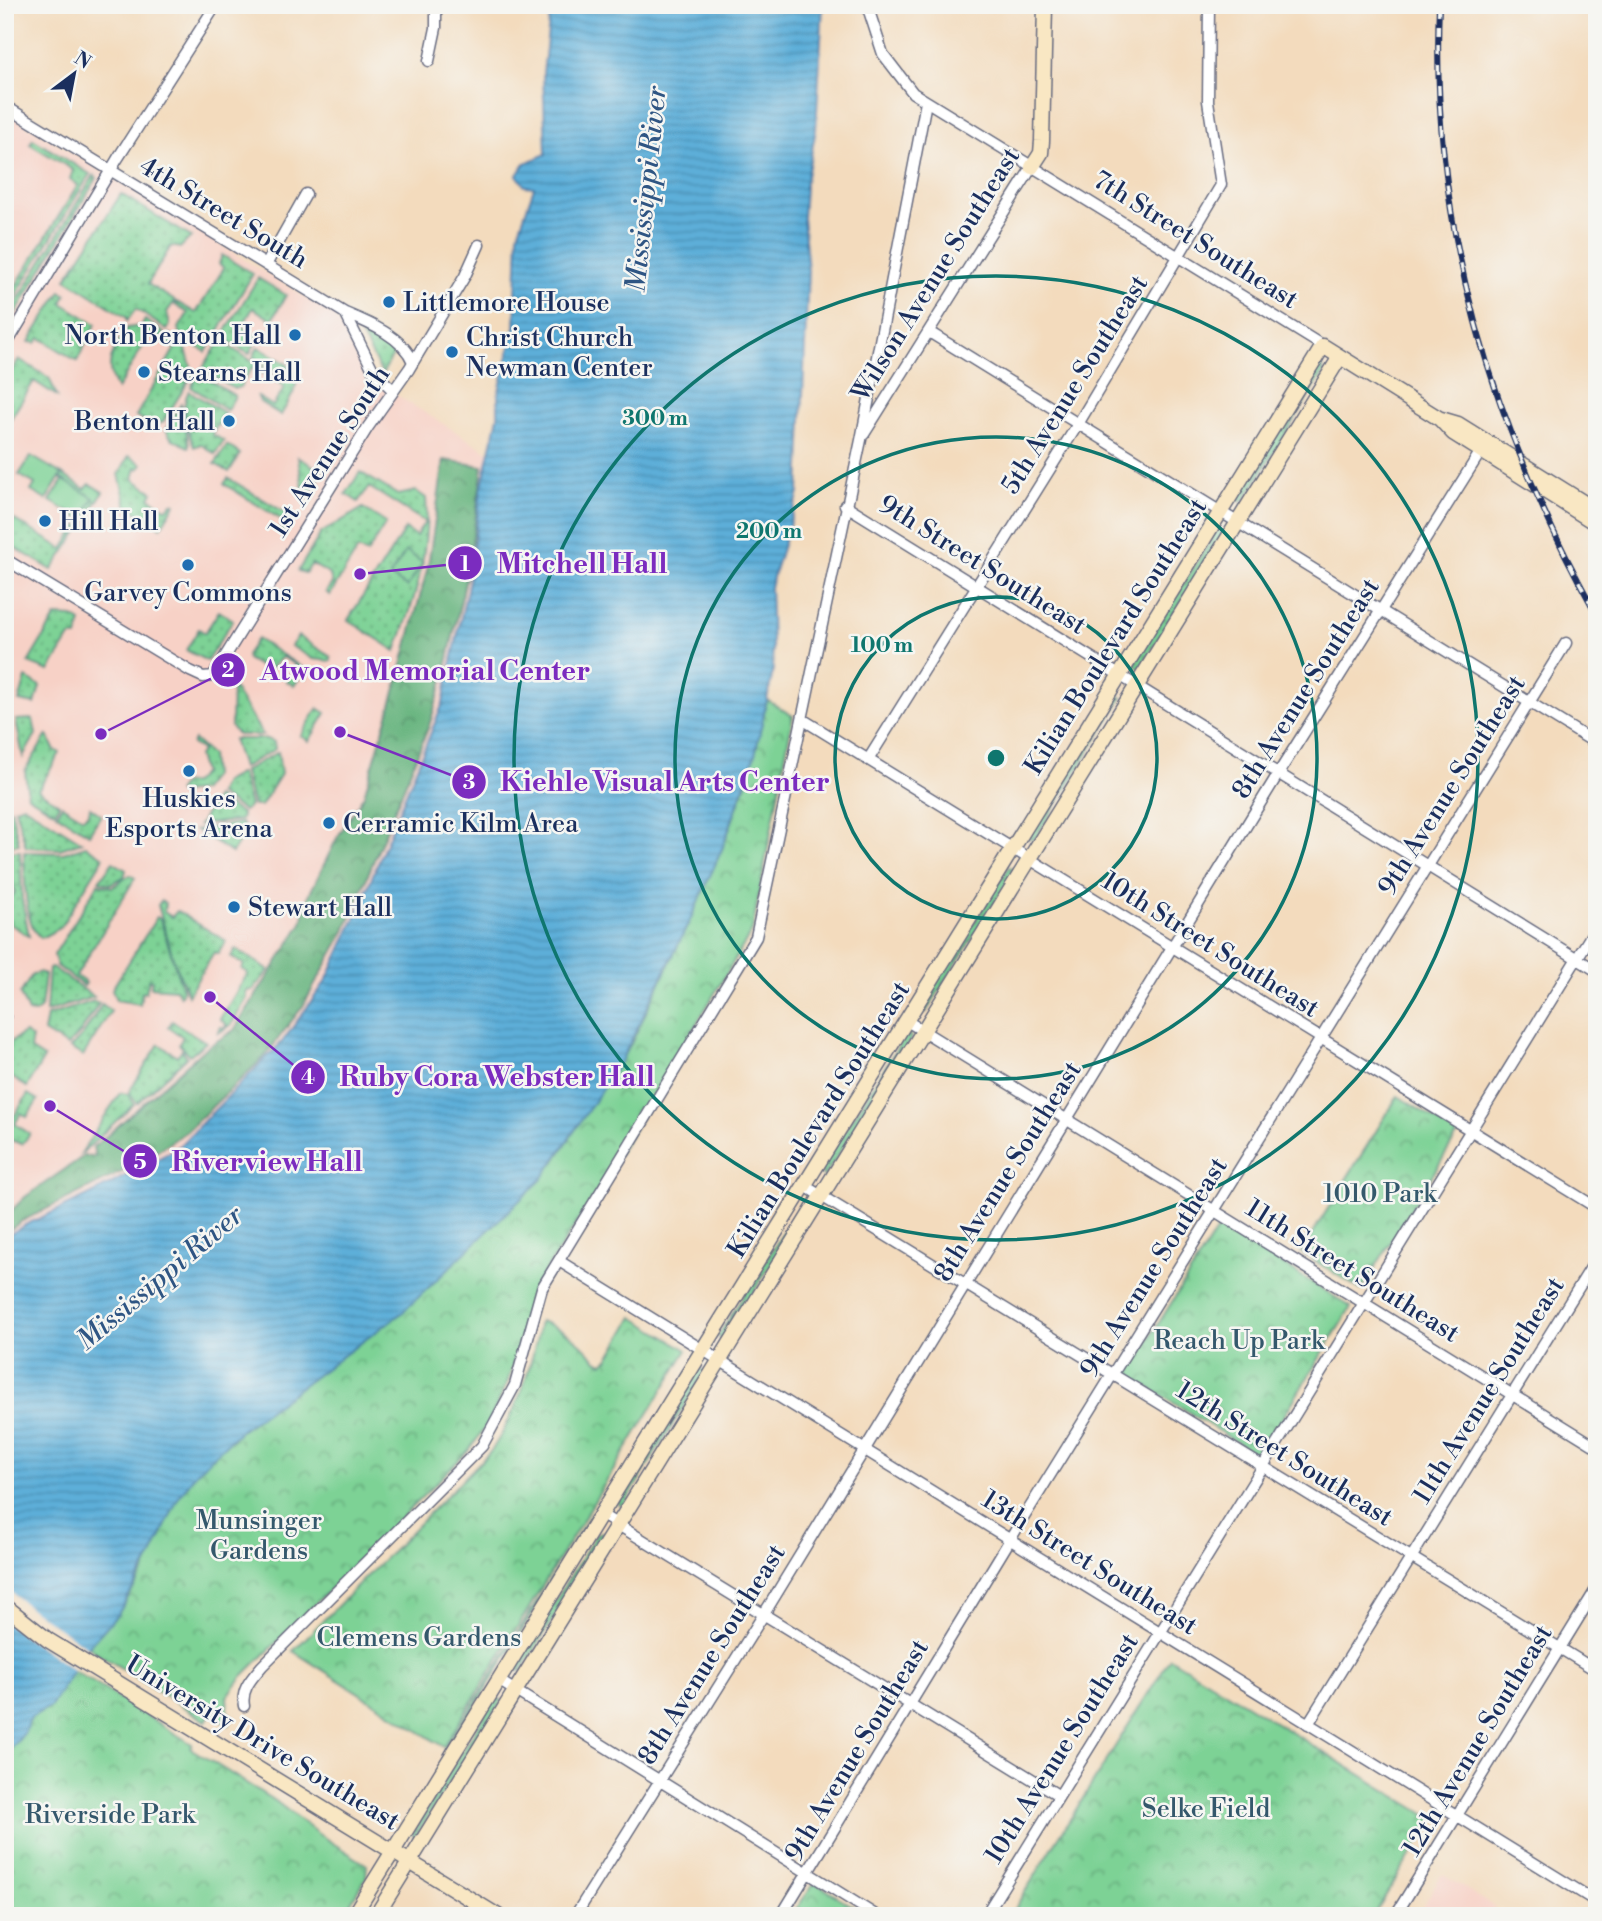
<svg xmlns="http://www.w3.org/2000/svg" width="1602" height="1921" viewBox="0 0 1602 1921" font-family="'Libre Bodoni',serif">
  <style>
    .built { fill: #f7d1c6 }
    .grass { fill: url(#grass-dots); stroke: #4c807a; stroke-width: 2 }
    .forest { fill: url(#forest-crowns); stroke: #40726e; stroke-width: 2 }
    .park { fill: url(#park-crowns); stroke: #4c807a; stroke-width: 2 }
    .pitch { fill: #7dd295; stroke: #4c807a; stroke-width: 2 }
    .water { fill: url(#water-rules); stroke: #3c6f9c; stroke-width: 2 }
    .pier { fill: #f3dbbd }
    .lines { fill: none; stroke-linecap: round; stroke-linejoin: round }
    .street-casing { stroke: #676b7f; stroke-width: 13 }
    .secondary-casing { stroke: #676b7f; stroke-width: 17 }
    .street { stroke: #fff; stroke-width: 10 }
    .secondary { stroke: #f9e7c3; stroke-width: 14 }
    .rail-casing { stroke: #1b2f5e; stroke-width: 6 }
    .rail { stroke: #f6f6f2; stroke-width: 3.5; stroke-dasharray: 10; stroke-linecap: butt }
    .ring { fill: none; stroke: #0f766e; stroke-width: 3.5 }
    .poi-dot { fill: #1f6fb2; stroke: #f6f6f2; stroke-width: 2.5 }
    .labels { text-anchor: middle; stroke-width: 5; stroke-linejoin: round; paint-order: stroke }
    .street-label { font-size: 26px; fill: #1b2f5e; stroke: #f6f6f2 }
    .poi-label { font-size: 26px; fill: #1b2f5e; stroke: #f6f6f2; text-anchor: start }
    .park-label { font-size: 26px; fill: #34586c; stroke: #f6f6f2 }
    .water-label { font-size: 28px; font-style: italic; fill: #2f5583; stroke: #f6f6f2 }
    .centre { fill: #0f766e; stroke: #f6f6f2; stroke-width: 3.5 }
    .ring-label { font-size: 21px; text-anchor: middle; font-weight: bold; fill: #0f766e; stroke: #f6f6f2; stroke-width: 5; stroke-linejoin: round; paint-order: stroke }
    .leader { fill: none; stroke: #7b2cbf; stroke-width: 2.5 }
    .callout-dot { fill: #7b2cbf; stroke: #f6f6f2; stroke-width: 2.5 }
    .mark-label { font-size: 21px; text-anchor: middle; font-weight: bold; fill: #fff }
    .callout-label { font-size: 28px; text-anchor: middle; font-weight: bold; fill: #7b2cbf; stroke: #f6f6f2; stroke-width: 5; stroke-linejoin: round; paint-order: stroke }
  </style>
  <defs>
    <pattern id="grass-dots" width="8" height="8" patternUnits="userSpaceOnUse" patternTransform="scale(1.75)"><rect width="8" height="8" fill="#7dd295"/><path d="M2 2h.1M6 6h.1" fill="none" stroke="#66ab7d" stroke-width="1.8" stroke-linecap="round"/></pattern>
    <pattern id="forest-crowns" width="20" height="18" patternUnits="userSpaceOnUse" patternTransform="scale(1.75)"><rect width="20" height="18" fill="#66b47e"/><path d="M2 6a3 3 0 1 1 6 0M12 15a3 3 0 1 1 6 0" fill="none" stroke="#53936a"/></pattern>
    <pattern id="park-crowns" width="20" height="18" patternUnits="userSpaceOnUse" patternTransform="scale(1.75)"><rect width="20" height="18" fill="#7dd295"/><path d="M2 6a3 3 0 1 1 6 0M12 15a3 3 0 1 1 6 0" fill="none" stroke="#66ab7d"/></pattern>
    <pattern id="water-rules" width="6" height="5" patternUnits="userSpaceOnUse" patternTransform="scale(1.75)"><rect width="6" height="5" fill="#5dafd9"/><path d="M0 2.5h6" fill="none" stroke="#4c8fb3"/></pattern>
  </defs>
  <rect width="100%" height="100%" fill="#f6f6f2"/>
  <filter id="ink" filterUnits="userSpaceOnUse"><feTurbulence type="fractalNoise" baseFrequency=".0143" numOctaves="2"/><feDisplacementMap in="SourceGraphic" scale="14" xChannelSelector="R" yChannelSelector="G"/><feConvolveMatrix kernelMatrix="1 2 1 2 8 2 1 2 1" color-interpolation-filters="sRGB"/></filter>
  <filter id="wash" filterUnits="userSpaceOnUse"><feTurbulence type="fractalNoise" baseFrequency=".00686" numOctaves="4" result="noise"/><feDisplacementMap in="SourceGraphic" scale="28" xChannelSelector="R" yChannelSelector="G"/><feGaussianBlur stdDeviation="1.57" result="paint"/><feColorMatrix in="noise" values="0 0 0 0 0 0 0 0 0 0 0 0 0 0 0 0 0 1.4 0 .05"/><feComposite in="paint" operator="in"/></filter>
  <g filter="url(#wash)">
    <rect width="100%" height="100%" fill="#f3dbbd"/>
    <path class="built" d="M5,112L334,315L377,383L490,453L469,580L443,703L357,914L326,981L267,1059L176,1149L152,1164L25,1225L5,1237Z
      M1442,1874L1495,1907L1489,1916H1417Z"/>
    <path class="grass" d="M33,139L90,174L8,308L5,297L8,298L78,185L70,179L73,170L30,144Z
      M94,175L97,178L12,319L8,316Z
      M121,194L191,237L180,248L171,246L148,284L175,301L167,312L170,325L167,330L136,309L127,321L126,317L66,279Z
      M222,255L253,274L206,352L181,337L179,328L188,313L175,305L177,302L196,313L224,268L219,264Z
      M258,278L286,295L272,320L253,308L242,327L259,337L249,354L222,337Z
      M61,291L66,295L62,303L96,324L77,361L40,338L36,343L29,342Z
      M145,320L164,333L161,339L151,333L117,389C102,366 114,348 127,328L141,326Z
      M357,321L398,347L382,374L355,323Z
      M170,334L186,349L193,374L163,422L155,426L136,416L175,348L165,341Z
      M220,341L270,372L268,376L252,367L240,387L234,389L202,369Z
      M258,347C300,372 308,370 281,415L260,402L258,397L273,406L285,387L272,379L276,371L253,357Z
      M19,359L49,378L57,396L34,381L5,428V381Z
      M1318,366H1322L1324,372L1243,502L1239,501L1237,496Z
      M199,373L235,396L227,410L191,387Z
      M189,391L225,413L212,434L224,441L215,454L201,444L194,447C188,429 179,408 189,391Z
      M181,404L189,445L188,447L171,438L166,429Z
      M227,445L240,454L229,472L215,464Z
      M129,456L142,464L139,469L136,467L133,479L153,492L150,498L167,509L172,503L175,504L161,527L127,506L119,474Z
      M298,457L323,472L305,502Z
      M360,472L398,495L416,491L426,498C430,552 415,600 396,651L348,620L405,529L416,536L425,522L369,487L358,502L346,494Z
      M62,474L85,489L90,484L103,492L84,522L81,519L93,498L60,478Z
      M228,478L294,518L285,533L280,528L285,522L224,484Z
      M363,508L386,523L367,554L358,549L330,595L326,592L332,583L330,575L312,564L305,573L298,571L321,533Z
      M5,514L63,549L78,525L81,527L52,570L5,542Z
      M1217,530L1223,531L1222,535L1140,668L1136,667L1134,663Z
      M219,611L233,620L207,661L186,650L199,629L205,633Z
      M56,616L73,617L81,622L77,637H70L49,671L28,663Z
      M298,636L331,657V661L313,659L291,646Z
      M257,639L305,669L306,678L301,675L294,686L286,681L296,665L282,657L268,671L247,659L246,655Z
      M26,678L40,686L35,704L19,701Z
      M232,686L263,735H238L231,727Z
      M1116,694L1122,698L1034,840L1030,839L1028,836Z
      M318,708L326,713L309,741L301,736Z
      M33,719L36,734L23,757L16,720Z
      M47,735L54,749L60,753L38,790L59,804L55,812L28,796L25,771Z
      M233,739H267L274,742L275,749L242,768Z
      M194,740L211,755L213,776L201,791L180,793L177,792L183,784L193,783L203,773L198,756L202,750L192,744Z
      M278,752L281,774L261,806H253L244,771Z
      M241,773L250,806L244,811L218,794L224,782Z
      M216,797L242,814L241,820L199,825Z
      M23,805L82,842L60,849L26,847L15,808Z
      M62,805L83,818L89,813L90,807L101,815L89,834L57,814Z
      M11,809L19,844L5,847V811Z
      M241,823L246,831L232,853L196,830Z
      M86,846L104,857L60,928L41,938C23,925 25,873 24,852L63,853Z
      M20,851L22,899L29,936L5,921V907L15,892L10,874L5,875V852Z
      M113,862L126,870L124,877L110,884L99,881Z
      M1009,867L1015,869L926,1012L922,1005Z
      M130,875L135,878L76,976L86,983L84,986L57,966L54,955L98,884L112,887Z
      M161,901L165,903L164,912L172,917L177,911L226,941L218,954L214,952L188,995L174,961L158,905Z
      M157,917L160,919L183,991L180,996L176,989L151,987L152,980L149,979L146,992H142L140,1004L116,1000L112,989Z
      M236,949L269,970L253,990L246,991L247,998L231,1025L217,1034L221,1027L224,1028L227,1025L220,1019L248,973L242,969L244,964L231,957Z
      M52,967L94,997L46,1012L49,968Z
      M40,972L45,975L41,1008L35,1013L28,1012L20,994L32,975Z
      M94,1001L99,1003L80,1033L67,1046L44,1032L47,1016Z
      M102,1004L111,1011L83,1056L70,1048L83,1035Z
      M172,1021L206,1042L190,1055L179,1044L183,1037L168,1027Z
      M25,1033L32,1038L30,1049L44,1058L27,1087L5,1073C5,1050 4,1043 25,1033Z
      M906,1034L910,1035L911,1039L824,1177L820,1171Z
      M159,1044L177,1056L182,1050L187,1057L137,1103L129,1092Z
      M120,1093L128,1094L134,1104L80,1155Z
      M28,1094L38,1100L27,1117L21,1113L15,1124L30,1134L22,1144L5,1138V1130Z
      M802,1203L808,1206L722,1342L718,1336Z
      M700,1368L705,1371L624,1505H619L617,1502Z
      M592,1513L594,1514L448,1751L445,1750Z
      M602,1532L604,1536L521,1671L517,1670L515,1667L596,1534Z
      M495,1698L502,1700L415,1837L412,1834Z"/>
    <path class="forest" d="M444,460L483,466L468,569L443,681L429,726L345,931L303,1006L265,1056L187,1131L140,1163L22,1221L5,1233V1217L25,1197L84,1156L95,1157L93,1147L102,1140L203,1050L234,1030L302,923L308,897L337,838L364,795L394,695L428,566Z"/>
    <path class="park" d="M767,700L793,716L752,931L589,1204L535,1287L508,1381L488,1424L469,1450L242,1677L227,1697L228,1712L233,1717L229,1725L211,1713L206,1721L88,1647L118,1614L144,1572L177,1500L196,1473L240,1431L403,1312L533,1187L553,1164L631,1044L691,918L722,849L746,784Z
      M1398,1096L1458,1134L1361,1290L1301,1252Z
      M1220,1225L1351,1307L1259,1456L1127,1374Z
      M633,1317L687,1350L444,1747L293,1651L492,1450C518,1410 532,1368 540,1321C556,1326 569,1333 581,1344C589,1351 593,1360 603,1363L609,1358Z
      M1170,1658L1433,1819L1373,1916H1010Z
      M73,1670L192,1744L190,1748L278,1803L317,1833L367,1865L366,1878L343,1916H5V1756L25,1732L30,1718L51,1706Z
      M814,1884L819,1885L868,1916H791Z"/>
    <path class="pitch" d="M31,456L62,474L46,500L31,491L35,484L19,475Z
      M63,480L94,498L81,519L50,501Z
      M406,551L423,563L407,587L390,576Z"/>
    <path class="water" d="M551,5H823L816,129L805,187L803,218L808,271L799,493L770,587L773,672L755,755L722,849L691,918L621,1061L542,1179L403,1312L240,1431L196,1473L177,1500L152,1556L118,1614L88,1647L51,1706L30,1718L25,1732L5,1756V1237L25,1225L88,1196L176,1149L282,1042L326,981L357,914L443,703L469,580L481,490L498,417V395L515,327L518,234L534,187L525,186L517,175L525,163L546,154L543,73Z"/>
    <path class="pier" d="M5,1587L30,1608L91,1650L76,1672L5,1622Z"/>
  </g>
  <g filter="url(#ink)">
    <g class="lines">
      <g class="street-casing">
        <path id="street" d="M867,5L883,54L913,93L1323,346
          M5,11L9,5
          M429,61L436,28V5
          M5,106L345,313C369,323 403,337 413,362
          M266,265L306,194
          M345,313L374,372L393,390
          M929,332L1597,744
          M5,347L118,158L216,5
          M864,434L1032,167
          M845,505L1597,971
          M5,559L190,671L203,677L213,676L368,427L409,369L465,276L479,245
          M802,719L1597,1208
          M868,760L1078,424L1221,185L1208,101L1209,5
          M5,1016V1017
          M907,1021L1597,1447
          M805,1186L1597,1671
          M559,1261L1597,1902
          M602,1515L1058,1795
          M498,1680L877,1916
          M244,1706C241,1689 251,1679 262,1666L482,1446L515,1385L542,1288L756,937L861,440L926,102
          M1308,1724L1597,1258
          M575,1916L764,1614L1278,774L1481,451
          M781,1916L1011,1538L1566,643
          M985,1916L1597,926
          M1395,1916L1597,1588"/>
      </g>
      <g class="secondary-casing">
        <path id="secondary" d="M1032,167L1041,153L1042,141L1045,5
          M1441,419L1458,424L1597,511
          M5,1606L48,1640L498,1916
          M353,1916L1323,346L1440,419L1453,433L1597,524
          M376,1916L1340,357"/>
      </g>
      <use href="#street" class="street"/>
      <use href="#secondary" class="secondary"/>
      <g class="rail-casing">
        <path id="rail" d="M1439,5C1430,225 1491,425 1597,615"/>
      </g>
      <use href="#rail" class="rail"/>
    </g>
  </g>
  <g class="ring">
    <circle cx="996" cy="758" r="161"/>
    <circle cx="996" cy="758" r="321"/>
    <circle cx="996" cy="758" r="482"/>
  </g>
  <g class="poi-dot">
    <circle cx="389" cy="302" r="7"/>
    <circle cx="295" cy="335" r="7"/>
    <circle cx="452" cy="352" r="7"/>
    <circle cx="144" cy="372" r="7"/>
    <circle cx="229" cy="421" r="7"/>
    <circle cx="45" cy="521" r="7"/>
    <circle cx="188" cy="565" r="7"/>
    <circle cx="189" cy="771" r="7"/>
    <circle cx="329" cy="823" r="7"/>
    <circle cx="234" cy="907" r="7"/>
  </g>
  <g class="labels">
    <g class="street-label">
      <text transform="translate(224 212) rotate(31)" y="9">4th Street South</text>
      <text transform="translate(1196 239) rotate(32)" y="9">7th Street Southeast</text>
      <text transform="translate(935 274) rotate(-58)" y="9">Wilson Avenue Southeast</text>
      <text transform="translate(1074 384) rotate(-58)" y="9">5th Avenue Southeast</text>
      <text transform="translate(329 451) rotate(-57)" y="9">1st Avenue South</text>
      <text transform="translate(983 564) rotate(32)" y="9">9th Street Southeast</text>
      <text transform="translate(1115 636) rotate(-58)" y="9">Kilian Boulevard Southeast</text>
      <text transform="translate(1305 688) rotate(-58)" y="9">8th Avenue Southeast</text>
      <text transform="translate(1451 785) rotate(-58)" y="9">9th Avenue Southeast</text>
      <text transform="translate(1211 944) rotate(32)" y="9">10th Street Southeast</text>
      <text transform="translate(818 1119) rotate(-58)" y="9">Kilian Boulevard Southeast</text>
      <text transform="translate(1007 1171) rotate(-58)" y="9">8th Avenue Southeast</text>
      <text transform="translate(1153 1267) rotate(-58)" y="9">9th Avenue Southeast</text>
      <text transform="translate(1353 1270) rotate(32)" y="9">11th Street Southeast</text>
      <text transform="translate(1488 1390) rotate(-58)" y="9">11th Avenue Southeast</text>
      <text transform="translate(1285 1453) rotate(32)" y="9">12th Street Southeast</text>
      <text transform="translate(1090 1562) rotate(32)" y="9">13th Street Southeast</text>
      <text transform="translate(711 1654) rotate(-58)" y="9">8th Avenue Southeast</text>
      <text transform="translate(1477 1740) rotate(-59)" y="9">12th Avenue Southeast</text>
      <text transform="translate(263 1742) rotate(31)" y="9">University Drive Southeast</text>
      <text transform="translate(1061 1748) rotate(-58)" y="9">10th Avenue Southeast</text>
      <text transform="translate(856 1750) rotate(-59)" y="9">9th Avenue Southeast</text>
    </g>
    <g class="poi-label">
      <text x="403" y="311">Littlemore House</text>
      <text x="281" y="344" text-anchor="end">North Benton Hall</text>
      <text x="466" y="346">Christ Church<tspan x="466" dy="30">Newman Center</tspan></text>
      <text x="158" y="381">Stearns Hall</text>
      <text x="215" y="430" text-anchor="end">Benton Hall</text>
      <text x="59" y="530">Hill Hall</text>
      <text x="188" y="601" text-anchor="middle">Garvey Commons</text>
      <text x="189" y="807" text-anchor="middle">Huskies<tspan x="189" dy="30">Esports Arena</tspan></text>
      <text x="343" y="832">Cerramic Kilm Area</text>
      <text x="248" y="916">Stewart Hall</text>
    </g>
    <g class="park-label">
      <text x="1380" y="1202">1010 Park</text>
      <text x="1239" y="1349">Reach Up Park</text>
      <text x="259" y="1529">Munsinger<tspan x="259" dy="30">Gardens</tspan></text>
      <text x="419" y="1646">Clemens Gardens</text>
      <text x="1206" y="1817">Selke Field</text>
      <text x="110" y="1823">Riverside Park</text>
    </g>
    <g class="water-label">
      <text transform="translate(645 189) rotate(-84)" y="10">Mississippi River</text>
      <text transform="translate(159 1277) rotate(-40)" y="10">Mississippi River</text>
    </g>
  </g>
  <circle cx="996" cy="758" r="10" class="centre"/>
  <g class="ring-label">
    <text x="655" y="425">300 m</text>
    <text x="769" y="538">200 m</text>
    <text x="882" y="652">100 m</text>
  </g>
  <path class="leader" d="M360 574L465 563M101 734L228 670M340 732L469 782M210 997L308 1077M50 1106L140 1161"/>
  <g class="callout-dot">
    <circle cx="360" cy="574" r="7"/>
    <circle cx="101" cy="734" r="7"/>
    <circle cx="340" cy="732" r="7"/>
    <circle cx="210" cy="997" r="7"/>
    <circle cx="50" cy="1106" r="7"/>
    <circle cx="465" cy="563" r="18"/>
    <circle cx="228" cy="670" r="18"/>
    <circle cx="469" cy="782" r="18"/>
    <circle cx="308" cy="1077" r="18"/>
    <circle cx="140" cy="1161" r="18"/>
  </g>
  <g class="mark-label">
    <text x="465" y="571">1</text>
    <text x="228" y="677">2</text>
    <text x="469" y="789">3</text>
    <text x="308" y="1084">4</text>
    <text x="140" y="1169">5</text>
  </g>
  <g class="callout-label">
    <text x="582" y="573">Mitchell Hall</text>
    <text x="425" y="680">Atwood Memorial Center</text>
    <text x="665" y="791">Kiehle Visual Arts Center</text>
    <text x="497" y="1086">Ruby Cora Webster Hall</text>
    <text x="267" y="1171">Riverview Hall</text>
  </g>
  <rect width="1602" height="1921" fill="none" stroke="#f6f6f2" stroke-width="28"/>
  <g transform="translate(74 74) rotate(32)" stroke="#f6f6f2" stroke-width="5" paint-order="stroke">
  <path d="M0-5L12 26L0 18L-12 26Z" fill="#1b2f5e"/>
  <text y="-10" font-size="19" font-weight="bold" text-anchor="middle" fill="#1b2f5e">N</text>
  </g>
</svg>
